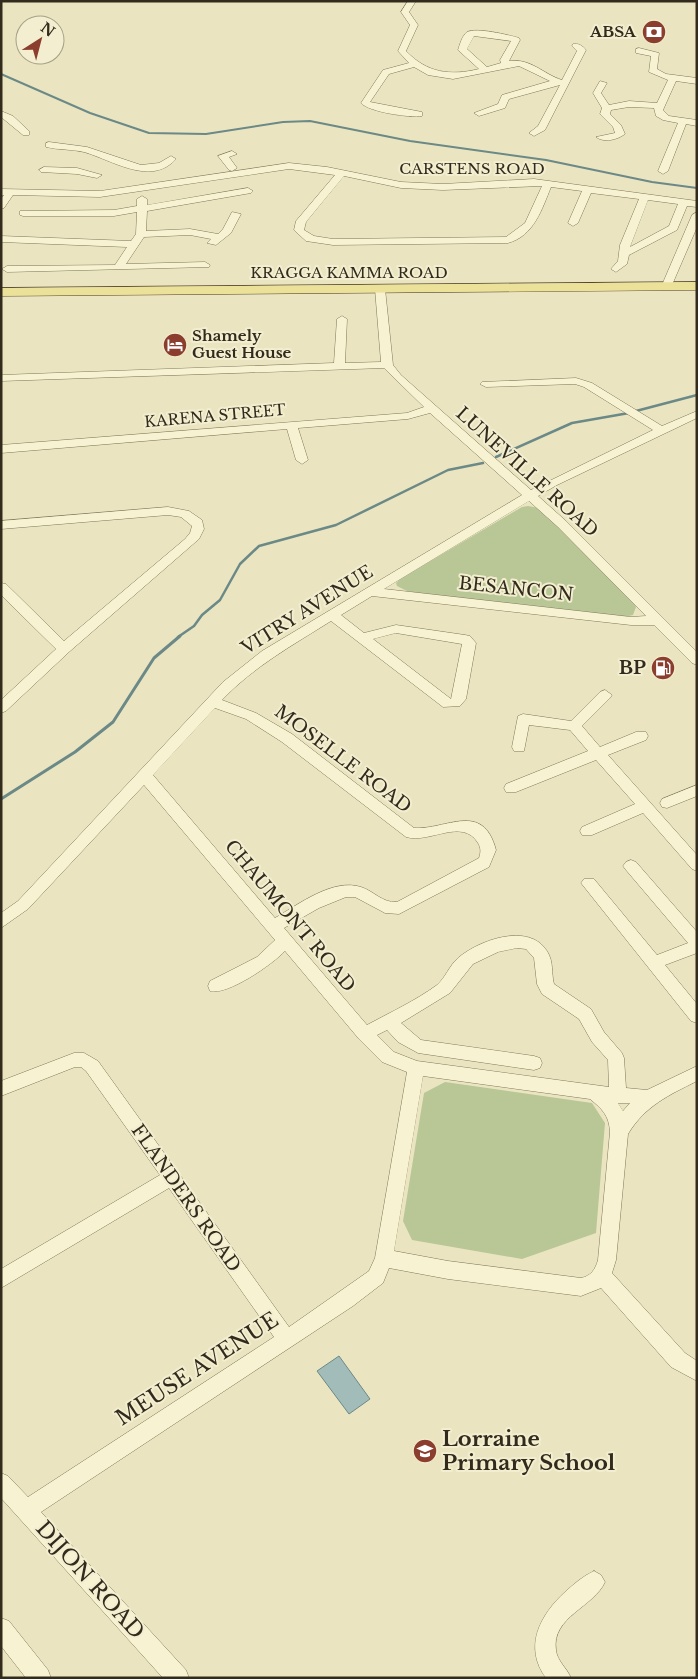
<svg xmlns="http://www.w3.org/2000/svg" width="698" height="1679" viewBox="0 0 698 1679" font-family="'Libre Baskerville',serif">
  <style>
    .green { fill: #b8c795 }
    .water { fill: #a2bcb9; stroke: #6b8987 }
    .lines { fill: none; stroke-linecap: round; stroke-linejoin: round }
    .stream-far2 { stroke: #6b8987; stroke-width: 2 }
    .stream-far1 { stroke: #6b8987; stroke-width: 2.5 }
    .stream { stroke: #6b8987; stroke-width: 3 }
    .minor-casing { stroke: #817659; stroke-width: 1 }
    .major-casing { stroke: #4f432d; stroke-width: 1 }
    .minor { fill: #f6f2d2; fill-rule: evenodd }
    .major { fill: #ece199; fill-rule: evenodd }
    .labels { text-anchor: middle; stroke-width: 4; stroke-linejoin: round; paint-order: stroke }
    .far-poi-label { font-size: 15px; font-weight: bold; fill: #322b1d; stroke: #f2eecf; text-anchor: end }
    .far-street-label { font-size: 15px; fill: #322b1d; stroke: #f2eecf }
    .street-label { font-size: 18px; fill: #322b1d; stroke: #f2eecf }
    .poi-label { font-size: 18px; font-weight: bold; fill: #322b1d; stroke: #f2eecf; text-anchor: end }
    .near-street-label { font-size: 21px; fill: #322b1d; stroke: #f2eecf }
    .near-poi-label { font-size: 21px; font-weight: bold; fill: #322b1d; stroke: #f2eecf; text-anchor: start }
  </style>
  <rect width="100%" height="100%" fill="#eae5c0"/>
  <path class="green" d="M528,506L539,508L548,516L634,603L636,607L633,615L624,617L424,594L407,591L397,586L396,583L400,579L522,507Z
    M445,1082L592,1103L605,1123L596,1233L522,1259L412,1240L403,1221L424,1093Z"/>
  <path class="water" d="M339,1356L370,1399L349,1414L317,1371Z"/>
  <g class="lines">
    <path class="stream-far2" d="M1,74L90,113L149,133L206,134L283,122L310,121L410,141L546,160L652,182L697,188"/>
    <path class="stream-far1" d="M636,411L697,395
      M496,457L572,423L629,413
      M178,637L194,626L202,615L220,600L240,564L259,546L336,525L448,470L483,463"/>
    <path class="stream" d="M1,799L75,752L113,722L154,658L180,636"/>
    <g class="minor-casing">
      <path id="minor" d="M408,1H416L409,12L418,25L406,51C427,73 450,76 479,69L458,50C460,44 462,36 467,32C476,27 509,35 519,38L520,40L509,61C531,58 543,74 562,80L577,51L572,46L573,44C578,43 583,46 586,50L545,130L534,136L529,133L538,126L560,85L509,99L505,108L479,116L474,113L498,104L502,95L550,81L519,66L453,79L428,75L414,67L389,74L370,102L422,112V116C410,118 369,112 361,103L383,70L409,63L398,51L410,25L401,12ZM474,36L511,41L500,60L501,63L487,67L467,49Z
        M639,48L659,53L657,69L666,74L697,78V84L676,81L663,110L669,116L697,120V126L686,124L668,171L663,174L658,171L678,123L663,120L656,116L654,108L629,107L611,110L610,114L621,125L625,134C617,140 604,143 596,137L615,133L613,127L600,114L602,108L593,93L600,81L607,83L601,93L609,105L629,101L657,103L668,80L649,72L651,56L636,53V49Z
        M1,111L13,116L29,131V135H23L1,117Z
        M49,142L87,147L141,165L159,163L171,156L176,159C151,187 112,160 84,152C72,149 58,150 46,147V143Z
        M232,151L237,154L229,157L237,168L232,171L229,170L218,156Z
        M289,163L327,167L401,182L443,184L534,179L697,201V207L687,206L677,230L629,255L627,264L616,272L611,269L618,261L620,245L639,199L591,193L578,223L573,226L568,223L582,191L551,187C542,209 534,236 508,243L333,245L306,241L294,230L296,221L335,175L289,169L100,197L13,195L4,208L1,209V199L4,195H1V189L100,191ZM344,176L401,188L443,190L542,186L525,223L506,237L333,239L314,236L304,230L306,222ZM648,200L678,204L669,226L630,247Z
        M44,167L77,168L102,175L97,178L77,174L41,172L39,170Z
        M248,188L253,191L251,193L147,211L146,231L190,229L218,234L223,229L232,212L241,214L231,233L216,245L207,243L211,239L190,235L144,237L126,264L205,262L210,265L209,267L7,272L2,269L7,266L115,265L127,247L1,242V236L131,241L136,234L137,212L114,216H23L20,215V211L114,210L137,206V199L142,196L147,199V205Z
        M697,212V227L672,285L671,287H663L662,285L692,215Z
        M380,286L385,289L393,365L401,375L531,490L653,430L584,387L575,384L486,387L480,384L482,382L576,378L592,383L662,426L697,411V418L557,485L538,496L566,521L697,652V665L692,663L654,625H631L372,596L341,615L364,633L396,625L465,635L470,636L476,643L466,699L460,706L443,707L331,621C293,645 253,667 222,700L256,713L292,734L414,828C446,830 483,800 496,850L489,867L399,914L385,913L355,897H346L319,908L284,928L367,1025C391,1012 415,1001 437,985C446,977 449,966 458,958C479,940 529,922 547,951C554,962 551,973 554,984L591,1009L604,1032L622,1053L624,1058L626,1088L647,1090L697,1066V1081C669,1095 645,1106 628,1134L616,1260L612,1273L685,1353L697,1361V1381L671,1367L601,1288L581,1296L448,1279L389,1268L383,1283L353,1306L41,1512L186,1670L189,1678H163L1,1498V1473L8,1476L28,1497L274,1337L169,1188L1,1288V1269L160,1175L86,1071L81,1067H75L1,1096V1081L74,1053H84L98,1061L289,1327L369,1271L375,1258L407,1072L382,1062L359,1039L285,951C273,964 227,996 210,991L208,986L210,981L257,957L275,940L144,785L28,909L1,928V913L18,901L223,682L262,651L522,495L430,413L408,419L298,428L308,460L302,464L296,460L287,429L1,453V445L407,413L424,407L384,368L1,381V375L334,363L337,319L342,316L347,319L345,363L381,362L375,289ZM529,501L558,527L646,616L631,617L384,589ZM396,633L462,644L451,699L373,639ZM215,708L246,719L282,742L406,837C430,844 462,817 478,843C481,848 481,852 479,858L397,902C382,903 374,891 361,887C333,878 299,904 275,918L153,775ZM517,948L526,949L534,958L537,984L542,994L579,1019L592,1042L608,1060L609,1087L417,1061L394,1052L377,1035L387,1030L398,1042L418,1053L534,1070L540,1068L542,1063L540,1058L534,1056L421,1040L401,1023L450,993L473,964L498,952ZM423,1076L590,1099C602,1109 609,1115 610,1132L598,1260C595,1270 591,1276 581,1278L448,1261L394,1251ZM618,1103H630L623,1111Z
        M168,507L189,511L202,520L204,529L199,539L69,652L6,711L1,713V700L56,649L1,595V583L6,584L64,641L185,539L190,533L192,526L181,517L168,515L1,529V521Z
        M605,690L612,695L610,698L582,726L600,747L636,732H646L648,736L646,740L608,755L697,855V871L692,869L643,813L592,835H582L580,831L582,827L635,804L596,760L516,792H506L504,788L506,784L588,751L570,730L529,725L524,751H514L512,747L518,716L523,714L571,721L600,692Z
        M697,785V796L667,808L662,807L660,803L662,799Z
        M631,860L636,862L697,932V953L665,965L697,1004V1023L691,1021L581,883L584,879H594L657,955L688,943L626,870L623,866L626,862Z
        M594,1571L601,1575L605,1582C594,1607 551,1617 556,1650C557,1661 567,1668 571,1678H546C523,1647 540,1615 565,1592C574,1584 583,1576 594,1571Z
        M1,1618L9,1621L48,1670L51,1678H26L1,1646Z"/>
    </g>
    <g class="major-casing">
      <path id="major" d="M697,282V290L1,296V288Z"/>
    </g>
    <use href="#minor" class="minor"/>
    <use href="#major" class="major"/>
  </g>
  <defs>
    <g id="bank-disc" transform="scale(1.25)"><circle r="9.5" fill="#8c3e2e" stroke="#f2eecf"/><path d="M-6-4H6V4H-6ZM0-2.3a2.3 2.3 0 1 0 0 4.6a2.3 2.3 0 1 0 0-4.6Z" fill="#fff"/></g>
    <g id="hotel-disc" transform="scale(1.25)"><circle r="9.5" fill="#8c3e2e" stroke="#f2eecf"/><path d="M-6-4.5h1.5V1H6V5H4.5V3h-9V5H-6ZM-4 0a1.8 1.8 0 1 1 3.6 0ZM.5 0V-2.5h3Q6-2.5 6 0Z" fill="#fff"/></g>
    <g id="fuel-disc" transform="scale(1.25)"><circle r="9.5" fill="#8c3e2e" stroke="#f2eecf"/><path d="M-5.5-6h7V0h2V4h1.3V-2.5L3-4.5l.8-.8L6-3V5H2.5V1h-1V6h-7ZM-4.2-4.7v3.2H.2V-4.7Z" fill="#fff"/></g>
    <g id="school-disc" transform="scale(1.25)"><circle r="9.5" fill="#8c3e2e" stroke="#f2eecf"/><path d="M0-5L7-2L0 1L-7-2ZM-4 1L0 2.5L4 1V4Q0 6-4 4Z" fill="#fff"/></g>
  </defs>
  <g fill-rule="evenodd">
    <use href="#bank-disc" x="654" y="32"/>
    <use href="#hotel-disc" x="175" y="345"/>
    <use href="#fuel-disc" x="663" y="668"/>
    <use href="#school-disc" x="425" y="1451"/>
  </g>
  <g class="labels">
    <g class="far-poi-label">
      <text x="636" y="37">ABSA</text>
      <text x="192" y="341" text-anchor="start">Shamely<tspan x="192" dy="17">Guest House</tspan></text>
    </g>
    <g class="far-street-label">
      <text x="472" y="174">CARSTENS ROAD</text>
      <text x="349" y="278">KRAGGA KAMMA ROAD</text>
      <text transform="translate(215 416) rotate(-5)" y="5">KARENA STREET</text>
    </g>
    <g class="street-label">
      <text transform="translate(527 472) rotate(42)" y="6">LUNEVILLE ROAD</text>
      <text transform="translate(516 589) rotate(6)" y="6">BESANCON</text>
      <text transform="translate(307 610) rotate(-32)" y="6">VITRY AVENUE</text>
      <text transform="translate(343 759) rotate(37)" y="6">MOSELLE ROAD</text>
      <text transform="translate(290 916) rotate(50)" y="6">CHAUMONT ROAD</text>
      <text transform="translate(186 1198) rotate(55)" y="6">FLANDERS ROAD</text>
    </g>
    <g class="poi-label">
      <text x="646" y="674">BP</text>
    </g>
    <g class="near-street-label">
      <text transform="translate(197 1369) rotate(-33)" y="7">MEUSE AVENUE</text>
      <text transform="translate(90 1580) rotate(48)" y="7">DIJON ROAD</text>
    </g>
    <g class="near-poi-label">
      <text x="442" y="1446">Lorraine<tspan x="442" dy="24">Primary School</tspan></text>
    </g>
  </g>
  <rect width="698" height="1679" fill="none" stroke="#322b1d" stroke-width="5"/>
  <g transform="translate(40 40) rotate(36)"><circle r="24" fill="#f2eecf" stroke="#a5a088"/>
  <path d="M0-4L9 19L0 12L-9 19Z" fill="#8c3e2e"/>
  <text y="-8" font-size="14" font-weight="bold" text-anchor="middle" fill="#322b1d">N</text>
  </g>
</svg>
